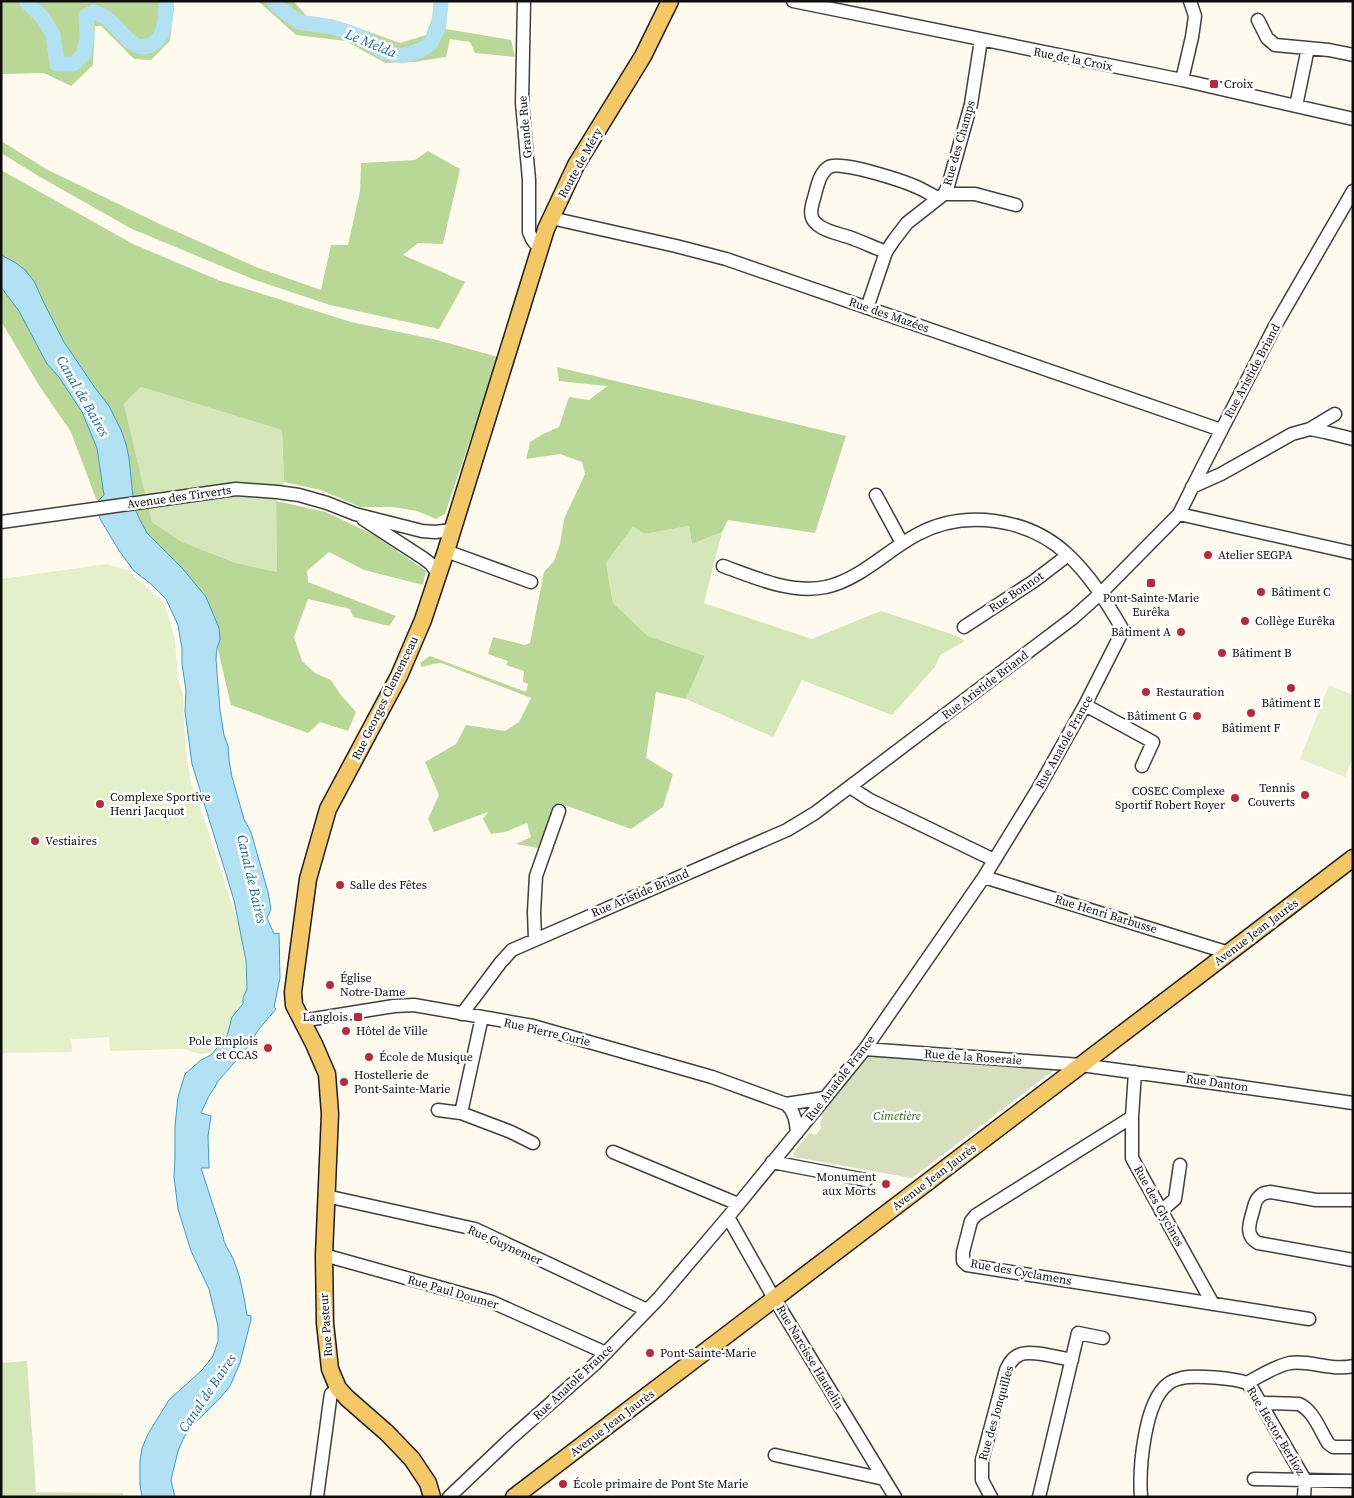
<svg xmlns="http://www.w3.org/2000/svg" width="1354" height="1498" viewBox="0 0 1354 1498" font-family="'Source Serif 4',serif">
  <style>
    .green { fill: #d4e7b8 }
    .forest { fill: #b9d898 }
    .cemetery { fill: #d7dfbf }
    .pitch { fill: #e5efc9 }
    .water { fill: #b3e1f4; stroke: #3d9bc9 }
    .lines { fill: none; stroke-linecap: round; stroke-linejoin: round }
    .river { stroke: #b3e1f4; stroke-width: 15 }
    .minor-casing { stroke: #404040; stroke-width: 15 }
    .major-casing { stroke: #1e1e1e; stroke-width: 19 }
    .minor { stroke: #fff; stroke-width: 12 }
    .major { stroke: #f4c767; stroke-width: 16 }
    .poi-dot { fill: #b8293b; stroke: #fff; stroke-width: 2 }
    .labels { text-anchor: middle; stroke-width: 5; stroke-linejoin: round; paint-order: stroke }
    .street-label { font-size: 12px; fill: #0d0d0d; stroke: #fff }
    .poi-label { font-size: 12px; fill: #0d0d0d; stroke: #fff; text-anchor: start }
    .park-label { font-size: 12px; font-style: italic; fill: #32621f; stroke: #fff }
    .water-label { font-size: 14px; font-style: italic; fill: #1a6c9a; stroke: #fff }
  </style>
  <rect width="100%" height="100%" fill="#fefaed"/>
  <path class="green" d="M141,387L282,430L284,482L276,501L277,572L236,563L182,542L152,522L124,404Z
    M633,525L644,534L689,526L692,544L722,532L704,603L812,639L881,611L957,636L965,641L940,655L935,667L892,715L802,680L773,737L686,699L705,656L648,636L613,603L606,563Z
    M27,1361L36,1492L123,1493V1497H1V1363Z"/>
  <path class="forest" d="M1,1H173L174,9L170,41L151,60L134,59L101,26H95L93,65L71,86L44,73L1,74Z
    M258,1H293L307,16L350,25L400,43L426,35L436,7L446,29L511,40L515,57L475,53L470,42L450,39L446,57L415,62L385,63L346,41L296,35Z
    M1,141L48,170L162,225L256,267L321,290L331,245H348L360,191L361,163L415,160L428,151L460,169L443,244L418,243L403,255L465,282L439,329L330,305L255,280L132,229L40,177L1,153Z
    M1,170L133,244L218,280L351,322L437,340L498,357L445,514L436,519L417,511L393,507H360L321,490L284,482L282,430L141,387L124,404L152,522L182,542L236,563L277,572L276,501L326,512L376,536L426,571L423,585L364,570L329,552L307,571L308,582L396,616L389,626L353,617L350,609L308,599L294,637L302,661L315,673L331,680L340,694L356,712L348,731L320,722L308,733L231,705L208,608L96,499L71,432L40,387L1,321Z
    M557,367L846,436L815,533L728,520L722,532L692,544L689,526L644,534L633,526L606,563L613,603L648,636L705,656L686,699L656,692L646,758L673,774L663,807L631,829L559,803L538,848L516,844L531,837L527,823L505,832L491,834L483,819L488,812L434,832L428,819L439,795L425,762L456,744L466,725L505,731L519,722L531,698L441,663L433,664L422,667L420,663L430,656L526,692L528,684L523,682L524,671L506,665L508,661L488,654L493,637L525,645L530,643L544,572L554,561L560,544L564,519L585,474L582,462L560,454L526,459L530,442L543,434L559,427L569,397L589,400L607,386L559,381Z"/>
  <path class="cemetery" d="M874,1056L1052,1068L1053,1071L912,1178L794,1157L793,1153L809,1133L816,1135L821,1128L820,1122L823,1118L821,1113L868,1058Z"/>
  <path class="pitch" d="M107,564L127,570L164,602L175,640L178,679L183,696L185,744L191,783L206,825L239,926L244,956L246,989L242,1008L225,1037L211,1053L200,1054L184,1049L110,1051L109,1037L71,1039L72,1052L1,1053V579Z
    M1329,685L1353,695V757L1345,777L1300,759Z"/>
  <path class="water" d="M1,255L16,263L25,270L34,281L44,303L64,342L95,388L109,406L121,430L126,444L129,458L134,507L140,520L147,533L183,569L206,597L219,628L220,640L217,648L216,659L220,710L224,735L228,746L229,760L232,777L244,819L251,832L268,892L271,909L267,918L274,934L279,933L280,978L274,1007L276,1009L259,1029L247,1048L218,1081L215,1087L209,1096L201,1113L211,1116L208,1136L209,1168H201L223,1236C224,1246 231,1252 234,1261C241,1278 244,1297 247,1315L251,1316V1320L240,1363L230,1386L221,1397L192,1426L184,1437L178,1451L171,1480L175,1497H142L140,1485V1461L142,1448L148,1434L169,1400L202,1370L213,1356L218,1341V1326L209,1289L191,1251L178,1209L174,1177L175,1156V1126L178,1097L185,1074L201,1060L211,1055L227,1036L232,1017L243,1004V998L247,989L246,961L234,900L192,764L185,711L186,690L182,664V649L178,625L166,599L151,584L134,571L120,552L100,519L98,501L104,495L97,448L82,412L59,377L47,364L19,311L1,287Z"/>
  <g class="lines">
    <path class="river" d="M26,1L43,18L53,35L57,64H73L84,54L87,37L86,16L94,12C100,14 106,17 111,22C124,33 135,57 155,42C166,34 166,14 166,1
      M274,1L276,5L299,22L333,27L357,35L385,52L402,56L421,50L431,43L439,25L441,1"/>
    <g class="minor-casing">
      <path id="minor" d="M524,1L522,103L529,180V232C531,238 534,245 541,247
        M793,1L1182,80L1353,119
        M1258,20L1267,38L1275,45L1329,50L1353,55
        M1182,80L1192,37L1195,16L1190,1
        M1296,106L1308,48
        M944,194H975L1016,205
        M551,218L676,246L726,259L1221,430
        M886,252C875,248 865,243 854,239C842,234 828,233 818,225C808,218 811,208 814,198C817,188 819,173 829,167C841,160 907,182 921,189C927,192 932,195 938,198
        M867,308L886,252L894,240L907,223L944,194L948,186L971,104L981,40
        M1310,429L1325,432L1353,439
        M1192,487L1221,474L1292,434L1310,429L1335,414
        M876,495L902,543
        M1179,514L1353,553
        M363,519L423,558L431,564L438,574
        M1,522L236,489L277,492L299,495L327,503L355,514L422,531L435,532L452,530
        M446,551L531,582
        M964,627L1034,581L1068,555
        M1085,705L1153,742L1142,766
        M850,787L870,800L994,860
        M984,877L1229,953
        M535,939L534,912L536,876L559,811
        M462,1014L501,962L512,950L787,830L815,813L1073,618L1101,593L1179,514L1202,468L1275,326L1353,191
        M482,1017L461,1113L511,1132L533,1143
        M301,1021L394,1006L414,1005L533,1026L712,1077L786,1104C795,1112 796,1122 797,1133
        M865,1049L1081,1065L1235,1086L1353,1103
        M1135,1072L1132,1117V1158L1213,1304
        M786,1104L825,1098
        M438,1110L461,1113
        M1132,1117L976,1215L971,1221L963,1252V1261L967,1265L1309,1319
        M613,1152L738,1204
        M772,1162L866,1180
        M326,1196L475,1229L647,1310
        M1353,1200H1316L1270,1192C1265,1193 1262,1193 1259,1197C1255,1200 1254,1207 1253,1211C1249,1224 1245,1236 1258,1243L1353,1260
        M1161,1211L1175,1199L1180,1165
        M728,1217L771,1293L895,1497
        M324,1255L492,1302L606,1353
        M1247,1383L1253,1390L1305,1480L1304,1497
        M1247,1383C1260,1376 1275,1366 1290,1363C1310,1360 1331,1371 1353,1366
        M1261,1404L1266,1403L1299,1404C1313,1410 1320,1430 1328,1443L1333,1447H1353
        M775,1455L884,1479
        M1254,1479L1353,1481
        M317,1497L330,1400L331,1394L338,1388
        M449,1497L509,1440L595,1364L659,1298L728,1217L865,1049L984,877L1038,789L1085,705L1123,630C1107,603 1090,575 1067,554C1028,518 965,509 918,534C887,550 861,579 826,587C791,594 756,578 723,566
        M991,1497L982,1480V1460L1006,1370C1009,1364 1012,1358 1019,1355C1030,1349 1059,1358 1072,1360
        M1039,1497L1078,1333L1103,1338
        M1141,1497C1139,1469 1144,1402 1168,1384C1171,1381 1178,1379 1182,1378C1195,1375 1234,1378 1247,1383"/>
    </g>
    <g class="major-casing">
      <path id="major" d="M432,1497L428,1483L412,1459L387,1433L347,1398L338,1388L330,1369L325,1323L324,1255L330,1114L327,1074L314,1044L294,1005L293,992L308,879L328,809L399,676L423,620L446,551L546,229L576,165L643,56L670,1
        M514,1497L1353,858"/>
    </g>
    <use href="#minor" class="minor"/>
    <use href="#major" class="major"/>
  </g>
  <g class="poi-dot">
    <rect x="1209" y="79" width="10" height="10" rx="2.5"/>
    <circle cx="1208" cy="555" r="5"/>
    <rect x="1146" y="578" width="10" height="10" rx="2.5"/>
    <circle cx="1261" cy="592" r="5"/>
    <circle cx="1245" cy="621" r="5"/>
    <circle cx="1181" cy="632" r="5"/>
    <circle cx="1222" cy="653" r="5"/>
    <circle cx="1291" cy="688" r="5"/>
    <circle cx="1146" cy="692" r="5"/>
    <circle cx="1251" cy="713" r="5"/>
    <circle cx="1197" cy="716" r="5"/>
    <circle cx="1305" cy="795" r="5"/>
    <circle cx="1235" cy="798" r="5"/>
    <circle cx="100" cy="804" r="5"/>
    <circle cx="35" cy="841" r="5"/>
    <circle cx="340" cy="885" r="5"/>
    <circle cx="330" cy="985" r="5"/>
    <rect x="353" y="1012" width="10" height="10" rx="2.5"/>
    <circle cx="346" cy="1031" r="5"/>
    <circle cx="268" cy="1048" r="5"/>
    <circle cx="369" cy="1057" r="5"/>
    <circle cx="344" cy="1082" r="5"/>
    <circle cx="886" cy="1184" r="5"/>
    <circle cx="650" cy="1353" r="5"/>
    <circle cx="563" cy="1484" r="5"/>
  </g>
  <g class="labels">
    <g class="street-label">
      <text transform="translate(1073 59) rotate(11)" y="4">Rue de la Croix</text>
      <text transform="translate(525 127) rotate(-95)" y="4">Grande Rue</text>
      <text transform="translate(959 143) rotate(-74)" y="4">Rue des Champs</text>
      <text transform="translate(580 163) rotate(-61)" y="4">Route de Méry</text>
      <text transform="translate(889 315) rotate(19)" y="4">Rue des Mazées</text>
      <text transform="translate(1252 371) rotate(-62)" y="4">Rue Aristide Briand</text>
      <text transform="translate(179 497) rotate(-8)" y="4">Avenue des Tirverts</text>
      <text transform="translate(1016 592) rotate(-34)" y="4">Rue Bonnot</text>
      <text transform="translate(985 685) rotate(-37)" y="4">Rue Aristide Briand</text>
      <text transform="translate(385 698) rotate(-64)" y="4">Rue Georges Clemenceau</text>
      <text transform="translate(1064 742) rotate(-61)" y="4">Rue Anatole France</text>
      <text transform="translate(640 893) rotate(-23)" y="4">Rue Aristide Briand</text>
      <text transform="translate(1106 914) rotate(17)" y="4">Rue Henri Barbusse</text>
      <text transform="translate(1256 932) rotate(-37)" y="4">Avenue Jean Jaurès</text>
      <text transform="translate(547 1032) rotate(13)" y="4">Rue Pierre Curie</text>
      <text transform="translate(973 1057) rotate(4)" y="4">Rue de la Roseraie</text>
      <text transform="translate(840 1078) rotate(-52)" y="4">Rue Anatole France</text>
      <text transform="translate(1217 1083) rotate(8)" y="4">Rue Danton</text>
      <text transform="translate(934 1177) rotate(-37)" y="4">Avenue Jean Jaurès</text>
      <text transform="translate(1159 1206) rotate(61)" y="4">Rue des Glycines</text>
      <text transform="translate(505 1245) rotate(24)" y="4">Rue Guynemer</text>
      <text transform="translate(1021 1272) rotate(10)" y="4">Rue des Cyclamens</text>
      <text transform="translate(453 1292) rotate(16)" y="4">Rue Paul Doumer</text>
      <text transform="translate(326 1325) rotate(-94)" y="4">Rue Pasteur</text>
      <text transform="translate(810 1357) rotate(59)" y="4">Rue Narcisse Hautelin</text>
      <text transform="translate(573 1382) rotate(-43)" y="4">Rue Anatole France</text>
      <text transform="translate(996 1413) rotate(-74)" y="4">Rue des Jonquilles</text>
      <text transform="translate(612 1423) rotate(-37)" y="4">Avenue Jean Jaurès</text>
      <text transform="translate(1276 1431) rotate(59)" y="4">Rue Hector Berlioz</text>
    </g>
    <g class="poi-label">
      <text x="1224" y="88">Croix</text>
      <text x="1218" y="559">Atelier SEGPA</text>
      <text x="1271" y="596">Bâtiment C</text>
      <text x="1151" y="602" text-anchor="middle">Pont-Sainte-Marie<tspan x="1151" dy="14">Eurêka</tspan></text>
      <text x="1255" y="625">Collège Eurêka</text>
      <text x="1171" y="636" text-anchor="end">Bâtiment A</text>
      <text x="1232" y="657">Bâtiment B</text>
      <text x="1156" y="696">Restauration</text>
      <text x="1291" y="707" text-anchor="middle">Bâtiment E</text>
      <text x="1187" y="720" text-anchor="end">Bâtiment G</text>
      <text x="1251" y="732" text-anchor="middle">Bâtiment F</text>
      <text x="1295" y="792" text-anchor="end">Tennis<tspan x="1295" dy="14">Couverts</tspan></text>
      <text x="1225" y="795" text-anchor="end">COSEC Complexe<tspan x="1225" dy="14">Sportif Robert Royer</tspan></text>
      <text x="110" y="801">Complexe Sportive<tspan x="110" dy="14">Henri Jacquot</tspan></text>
      <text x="45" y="845">Vestiaires</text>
      <text x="350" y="889">Salle des Fêtes</text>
      <text x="340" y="982">Église<tspan x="340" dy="14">Notre-Dame</tspan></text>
      <text x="348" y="1021" text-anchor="end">Langlois</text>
      <text x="356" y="1035">Hôtel de Ville</text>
      <text x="258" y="1045" text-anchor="end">Pole Emplois<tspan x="258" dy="14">et CCAS</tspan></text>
      <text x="379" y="1061">École de Musique</text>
      <text x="354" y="1079">Hostellerie de<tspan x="354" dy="14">Pont-Sainte-Marie</tspan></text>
      <text x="876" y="1181" text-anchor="end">Monument<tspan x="876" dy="14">aux Morts</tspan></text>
      <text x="660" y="1357">Pont-Sainte-Marie</text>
      <text x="573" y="1488">École primaire de Pont Ste Marie</text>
    </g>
    <g class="park-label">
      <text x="897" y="1120">Cimetière</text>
    </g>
    <g class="water-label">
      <text transform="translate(371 43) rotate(22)" y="5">Le Melda</text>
      <text transform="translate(83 396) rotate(60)" y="5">Canal de Baires</text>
      <text transform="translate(252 879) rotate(77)" y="5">Canal de Baires</text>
      <text transform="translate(207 1393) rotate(-56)" y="5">Canal de Baires</text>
    </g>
  </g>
  <rect width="1354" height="1498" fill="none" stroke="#0d0d0d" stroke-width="5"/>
</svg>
